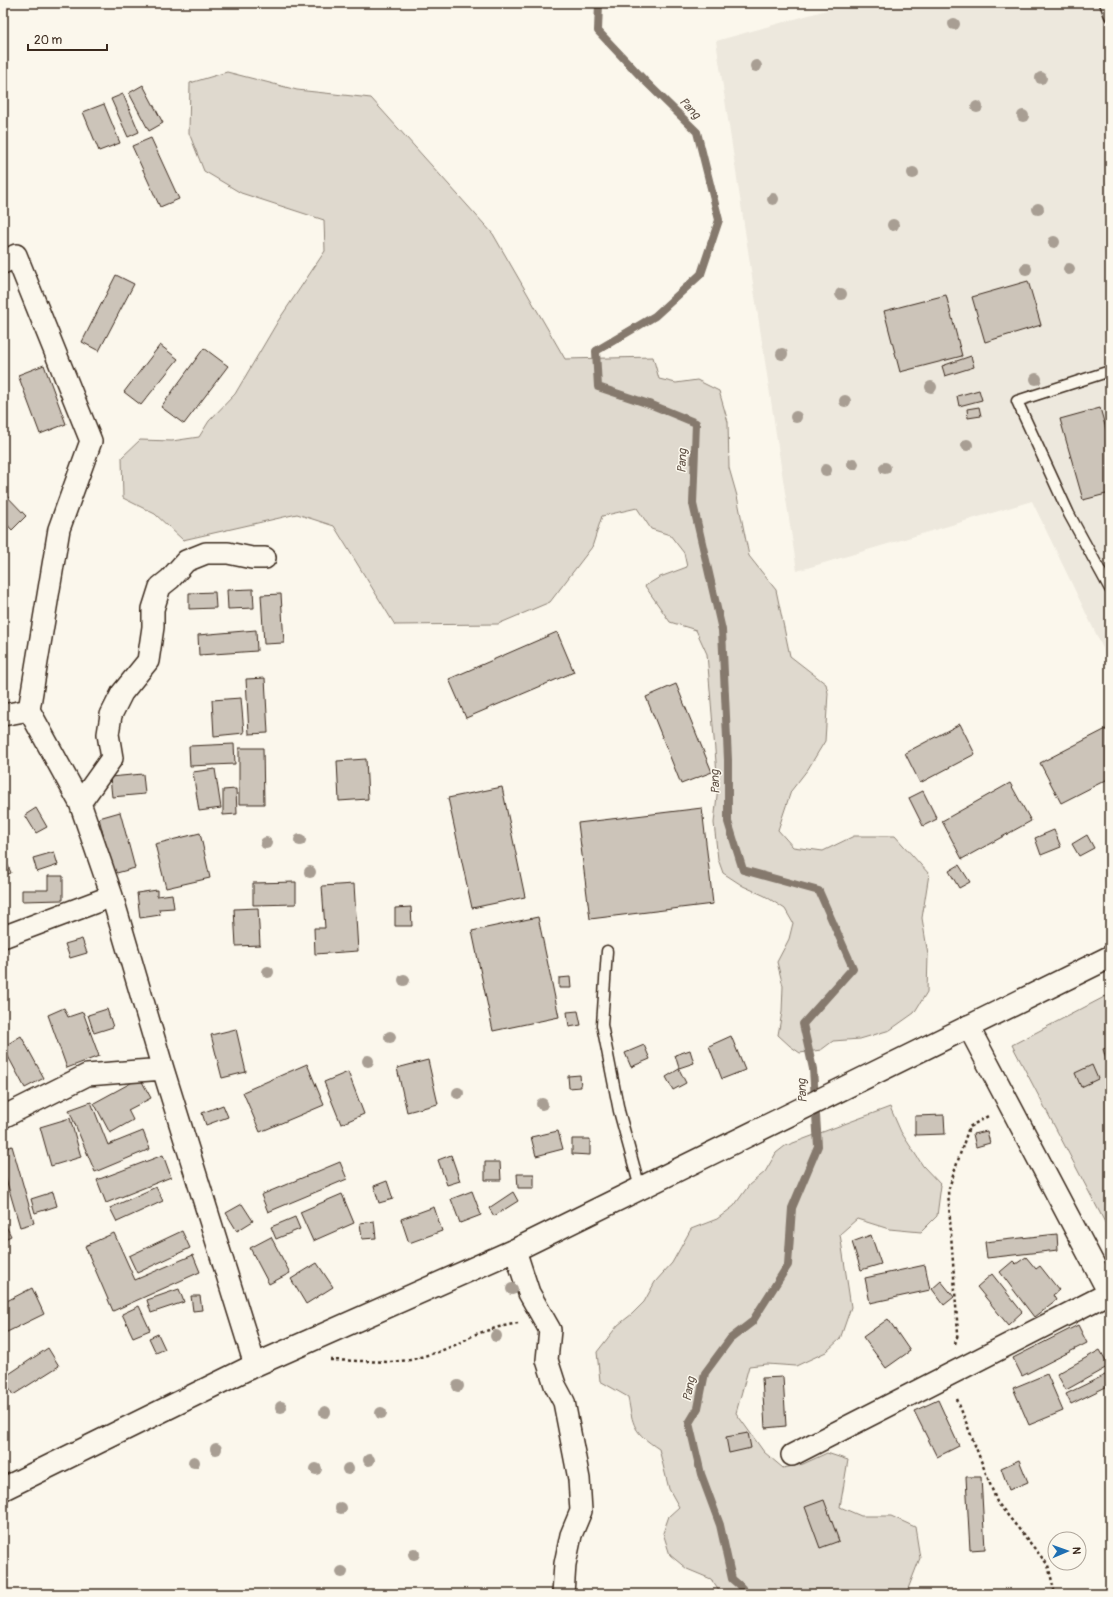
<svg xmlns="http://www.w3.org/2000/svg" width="1113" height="1597" viewBox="0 0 1113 1597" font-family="Pangolin,sans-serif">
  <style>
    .built { fill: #ede8dd }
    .green { fill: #dfd9ce; stroke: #8d8276 }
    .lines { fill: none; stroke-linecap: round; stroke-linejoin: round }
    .stream { stroke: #85796d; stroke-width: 8 }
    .building { fill: #ccc4b9; stroke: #3b2a1e }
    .lane-casing { stroke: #3b2a1e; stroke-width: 13 }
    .street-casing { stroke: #3b2a1e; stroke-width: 24 }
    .highway-casing { stroke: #3b2a1e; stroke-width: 25 }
    .path { stroke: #3b2a1e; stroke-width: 2.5; stroke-dasharray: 3 3; stroke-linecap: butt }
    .lane { stroke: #fbf7ec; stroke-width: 10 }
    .street { stroke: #fbf7ec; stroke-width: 21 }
    .highway { stroke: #fbf7ec; stroke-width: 22 }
    .tree { fill: #a89e93 }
    .labels { text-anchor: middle; stroke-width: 3; stroke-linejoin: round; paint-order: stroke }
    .water-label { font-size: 12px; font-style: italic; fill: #605246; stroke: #fbf7ec }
  </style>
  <rect width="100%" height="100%" fill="#fbf7ec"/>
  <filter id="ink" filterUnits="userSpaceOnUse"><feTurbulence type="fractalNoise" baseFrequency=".025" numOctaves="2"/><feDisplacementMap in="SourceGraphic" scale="8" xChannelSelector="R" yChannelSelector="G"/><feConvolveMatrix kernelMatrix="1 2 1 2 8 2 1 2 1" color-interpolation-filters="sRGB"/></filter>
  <g filter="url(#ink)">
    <path class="built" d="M852,3H1110V663L1032,501L797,571L716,41Z"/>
    <path class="green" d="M227,72L297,90L371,98L493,234L565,359L653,357L659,379L676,383L697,380L719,391L728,422L729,468L737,496L749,556L776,590L790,656L826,684L828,693L825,741L808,769L791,791L778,830L793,847L823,851L854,836H895L929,874L922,918L928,955L927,992L914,1013L890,1030L860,1039L833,1041L821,1050L800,1053L790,1046L778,1035L782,1012L783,986L777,962L789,939L793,923L785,909L765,896L743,886L723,873L718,859L714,823L718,786L707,654L696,630L670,622L645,586L660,577L687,567L684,553L670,535L651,529L637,508L602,516L592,547L550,602L498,624L395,625L334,526L297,514L183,540L155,514L123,498L122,457L140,440L172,441L199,437L209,421L235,394L278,321L325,251L324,220L241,193L204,171L189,133L190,83Z
      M1110,994V1232L1012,1045Z
      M890,1107L901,1132L923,1166L941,1185L937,1216L921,1232L889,1229L857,1219L840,1234L851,1307L840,1339L826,1352L796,1366L767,1364L749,1366L736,1413L764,1452L783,1468L803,1464L827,1453L848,1460L840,1507L861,1516H891L915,1527L920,1558L906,1594H721L711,1579L687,1569L670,1555L663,1533L669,1516L679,1507L669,1489L659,1449C633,1432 633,1426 628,1397L600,1381L597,1352L618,1325L632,1314L644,1302L655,1282L672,1263L691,1229L717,1219L734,1206L749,1185L765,1172L776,1153L785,1146Z"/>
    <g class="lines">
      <path class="stream" d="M599,3L598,31L645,81L697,132L719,220L701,274L655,316L596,351L598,387L652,405L696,423L693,504L722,630L728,760V822L743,870L819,891L853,968L803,1024L813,1069L818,1146L792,1208L788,1265L752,1322L730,1339L705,1373L698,1408L689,1423L701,1474L720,1525L732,1579L739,1585L747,1594"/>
    </g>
    <path class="building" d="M143,85L163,123L149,131L129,93Z
      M123,94L139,132L128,137L111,99Z
      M104,104L120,143L99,151L83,112Z
      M151,138L179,199L160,207L132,146Z
      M116,275L134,284L99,351L82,342Z
      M1028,281L1041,325L985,342L972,297Z
      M946,295L962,356L900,372L884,311Z
      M160,345L178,359L141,405L124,392Z
      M204,348L228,366L184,424L161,407Z
      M971,356L974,367L945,376L942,366Z
      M44,365L66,424L40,434L18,375Z
      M979,390L982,400L959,406L957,396Z
      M979,407L981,416L968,418L967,409Z
      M1100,408L1110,443V493L1083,500L1060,419Z
      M3,492L26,516L12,530L3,520Z
      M253,589L254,608L228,609L227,590Z
      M215,592L216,608L189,609V593Z
      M281,594L284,643L264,644L261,595Z
      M256,630L257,651L199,655L198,635Z
      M557,632L574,672L466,718L449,679Z
      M265,678L268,733L249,734L246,679Z
      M676,684L712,772L681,784L646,697Z
      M241,698L244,733L214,736L212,700Z
      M960,724L975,754L920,783L905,753Z
      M1110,727V778L1061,803L1040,763Z
      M234,744L235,764L190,766L189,746Z
      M239,748H263L264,804H239Z
      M366,759L368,799L339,801L337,761Z
      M215,769L221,808L199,811L193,772Z
      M143,774L145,794L112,797L110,777Z
      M1010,783L1031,821L962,859L942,821Z
      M502,787L525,897L472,908L448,798Z
      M236,789L237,814L223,815V790Z
      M923,791L937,819L923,826L909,798Z
      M36,808L47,827L36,833L25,815Z
      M702,808L713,904L590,919L578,823Z
      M120,812L135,868L113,874L99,818Z
      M1054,830L1061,847L1041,855L1035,838Z
      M200,833L210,878L166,888L155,844Z
      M1087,835L1094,848L1079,856L1072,844Z
      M54,852L58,865L37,872L33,858Z
      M4,856L11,873L3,876V857Z
      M959,865L970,882L959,888L949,871Z
      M48,876H63V900L22,901V890H48Z
      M296,882V904L253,905V883Z
      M354,884L358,951L315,954L314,928H325L322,886Z
      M157,890V896L172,894L174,908L159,909L160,915L140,918L137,893Z
      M411,907L412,926H395V908Z
      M258,908L260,945L236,946L234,909Z
      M538,917L559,1017L493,1031L472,931Z
      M82,939L87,953L70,958L65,944Z
      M570,977L571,988H559V978Z
      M64,1008L68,1017L83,1012L99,1056L67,1068L48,1015Z
      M107,1009L113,1027L94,1033L88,1015Z
      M578,1011L581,1025L569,1027L567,1012Z
      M236,1029L246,1072L222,1078L211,1035Z
      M21,1036L44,1078L25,1088L3,1047Z
      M731,1036L745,1070L722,1079L709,1046Z
      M644,1045L650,1059L631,1067L625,1053Z
      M1110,1047V1062L1107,1063L1103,1049Z
      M690,1050L694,1063L679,1068L675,1055Z
      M428,1060L438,1104L407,1112L397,1068Z
      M307,1064L324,1105L260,1132L243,1092Z
      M1092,1065L1098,1079L1081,1087L1075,1073Z
      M679,1069L686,1083L673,1090L666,1077Z
      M348,1072L364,1114L341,1124L324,1082Z
      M580,1075L581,1087L569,1088L568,1076Z
      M140,1078L151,1098L128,1110L133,1120L110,1133L94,1103Z
      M91,1102L108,1145L143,1131L150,1149L95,1172L69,1110Z
      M223,1105L228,1117L206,1125L202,1113Z
      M944,1115L945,1134L915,1135V1116Z
      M70,1118L81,1157L51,1166L40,1127Z
      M558,1131L563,1149L536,1156L531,1137Z
      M987,1131L990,1143L976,1147L973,1134Z
      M572,1139H590V1155L572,1154Z
      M12,1146L34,1223L20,1227L3,1169V1149Z
      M163,1155L171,1177L106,1203L97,1180Z
      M451,1155L460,1181L447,1185L438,1160Z
      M340,1162L347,1179L268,1212L261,1195Z
      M485,1162H500L501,1180H485Z
      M517,1174H534V1188H518Z
      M387,1181L393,1199L379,1203L374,1186Z
      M156,1187L163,1201L117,1222L110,1208Z
      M472,1191L481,1215L460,1223L451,1199Z
      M53,1192L57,1206L35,1213L31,1199Z
      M513,1192L518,1201L494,1216L489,1208Z
      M342,1194L354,1223L313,1241L300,1212Z
      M242,1204L253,1221L237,1231L226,1213Z
      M434,1207L442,1231L409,1243L401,1219Z
      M295,1217L300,1229L276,1239L271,1227Z
      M3,1220L11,1236L3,1240Z
      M374,1221L376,1238L362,1239L360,1223Z
      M182,1231L190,1248L137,1273L129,1256Z
      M114,1233L135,1280L193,1255L200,1272L113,1311L85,1246Z
      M1057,1234L1058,1250L987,1258L985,1242Z
      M871,1235L881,1264L861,1270L852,1242Z
      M271,1237L290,1273L269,1284L250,1248Z
      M1026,1257L1036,1269L1040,1266L1059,1290L1053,1295L1056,1300L1034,1317L1000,1272L1013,1261L1016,1264Z
      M317,1263L333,1287L306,1304L291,1279Z
      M925,1265L930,1290L870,1303L865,1278Z
      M992,1274L1022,1312L1008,1325L977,1287Z
      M941,1281L954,1297L944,1305L932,1289Z
      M32,1288L44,1314L3,1334V1303Z
      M179,1289L184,1302L151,1313L147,1300Z
      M191,1296H200L202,1310L193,1311Z
      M139,1306L150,1330L133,1337L122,1314Z
      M888,1319L910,1351L886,1368L863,1337Z
      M1078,1325L1087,1343L1022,1376L1013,1358Z
      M158,1334L165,1349L156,1353L149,1338Z
      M48,1348L59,1366L13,1395L3,1378Z
      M1100,1350L1109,1366L1066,1390L1057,1374Z
      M1109,1373L1110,1385L1071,1404L1066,1394Z
      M1047,1374L1063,1411L1029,1425L1013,1388Z
      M783,1377L786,1426L765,1428L762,1378Z
      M938,1400L959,1446L937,1457L914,1411Z
      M748,1433L751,1448L729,1453L726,1437Z
      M1019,1460L1028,1482L1009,1490L1001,1468Z
      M966,1477H981L985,1549L970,1550Z
      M824,1500L839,1541L820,1548L805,1507Z"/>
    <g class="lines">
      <g class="lane-casing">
        <path id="lane" d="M1105,3L1110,16
          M1110,371L1017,401L1069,514L1110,589
          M607,951L602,1025L619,1111L640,1188"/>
      </g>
      <g class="street-casing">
        <path id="street" d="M3,263L16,255L91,441L59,529L29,710L80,803L112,896L163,1069L255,1365
          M3,715L29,710
          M80,803L112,758L108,734L111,715L122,693L148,661L153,627V609L160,587L170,579L186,561L206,553H228L252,558H265
          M3,937L112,896
          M968,1026L1110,1295
          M3,1117L87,1075L163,1069
          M515,1250L529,1293L550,1330L547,1360L555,1385L564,1402L579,1479L581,1511L571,1535L565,1564L563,1594
          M792,1455L1109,1293"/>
      </g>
      <g class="highway-casing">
        <path id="highway" d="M3,1489L255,1365L515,1250L1110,957"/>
      </g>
      <path class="path" d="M955,1344L958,1334L948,1191L969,1127L988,1116
        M330,1360L390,1362L410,1360L438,1352L455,1345L476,1334L499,1327L518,1323
        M957,1399L997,1502L1048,1565L1055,1594"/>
      <use href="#lane" class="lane"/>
      <use href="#street" class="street"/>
      <use href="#highway" class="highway"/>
    </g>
    <g class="tree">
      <circle cx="954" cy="24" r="6"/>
      <circle cx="756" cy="66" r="6"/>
      <circle cx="1041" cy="78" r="6"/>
      <circle cx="977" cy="107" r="6"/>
      <circle cx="1023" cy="116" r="6"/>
      <circle cx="913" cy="173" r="6"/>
      <circle cx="773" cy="199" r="6"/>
      <circle cx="1038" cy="209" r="6"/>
      <circle cx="893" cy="225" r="6"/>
      <circle cx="1054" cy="242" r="6"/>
      <circle cx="1026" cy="269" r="6"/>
      <circle cx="1069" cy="269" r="6"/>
      <circle cx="841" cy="294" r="6"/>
      <circle cx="782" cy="354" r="6"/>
      <circle cx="1036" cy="379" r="6"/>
      <circle cx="931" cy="387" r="6"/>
      <circle cx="845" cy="401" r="6"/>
      <circle cx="796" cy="417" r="6"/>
      <circle cx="967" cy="445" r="6"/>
      <circle cx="853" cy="464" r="6"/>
      <circle cx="885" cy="468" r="6"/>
      <circle cx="826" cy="470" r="6"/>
      <circle cx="300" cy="840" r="6"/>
      <circle cx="266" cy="843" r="6"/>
      <circle cx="310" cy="872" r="6"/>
      <circle cx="268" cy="972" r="6"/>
      <circle cx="404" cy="980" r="6"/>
      <circle cx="390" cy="1037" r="6"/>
      <circle cx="368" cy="1061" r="6"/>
      <circle cx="458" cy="1093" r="6"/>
      <circle cx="542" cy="1104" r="6"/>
      <circle cx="512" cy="1289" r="6"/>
      <circle cx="496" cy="1336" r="6"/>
      <circle cx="458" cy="1386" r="6"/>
      <circle cx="281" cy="1407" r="6"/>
      <circle cx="325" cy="1412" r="6"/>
      <circle cx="381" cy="1413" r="6"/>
      <circle cx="216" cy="1449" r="6"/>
      <circle cx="369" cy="1460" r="6"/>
      <circle cx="194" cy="1462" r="6"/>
      <circle cx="316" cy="1469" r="6"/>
      <circle cx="348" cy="1469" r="6"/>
      <circle cx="341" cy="1508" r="6"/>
      <circle cx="414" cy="1554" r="6"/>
      <circle cx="342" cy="1572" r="6"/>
    </g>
  </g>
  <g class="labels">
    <g class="water-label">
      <text transform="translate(690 108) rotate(46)" y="4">Pang</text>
      <text transform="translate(682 461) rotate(-88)" y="4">Pang</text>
      <text transform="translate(715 782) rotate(-92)" y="4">Pang</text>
      <text transform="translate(802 1091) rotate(-93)" y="4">Pang</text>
      <text transform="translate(689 1389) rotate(-79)" y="4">Pang</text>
    </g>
  </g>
  <rect width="1113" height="1597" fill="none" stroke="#fbf7ec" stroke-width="16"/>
  <rect x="8" y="8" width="1097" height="1581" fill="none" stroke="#3b2a1e" stroke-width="1.5" filter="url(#ink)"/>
  <g transform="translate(1067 1551) rotate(88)"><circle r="19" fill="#fbf7ec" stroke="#aea59a"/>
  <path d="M0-3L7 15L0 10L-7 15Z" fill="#1f6fb2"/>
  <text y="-6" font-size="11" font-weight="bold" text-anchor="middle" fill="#3b2a1e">N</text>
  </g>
  <path d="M28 44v6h79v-6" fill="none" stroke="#3b2a1e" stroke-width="2"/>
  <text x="34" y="44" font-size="12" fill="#3b2a1e" stroke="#fbf7ec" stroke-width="3" paint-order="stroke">20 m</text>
</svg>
